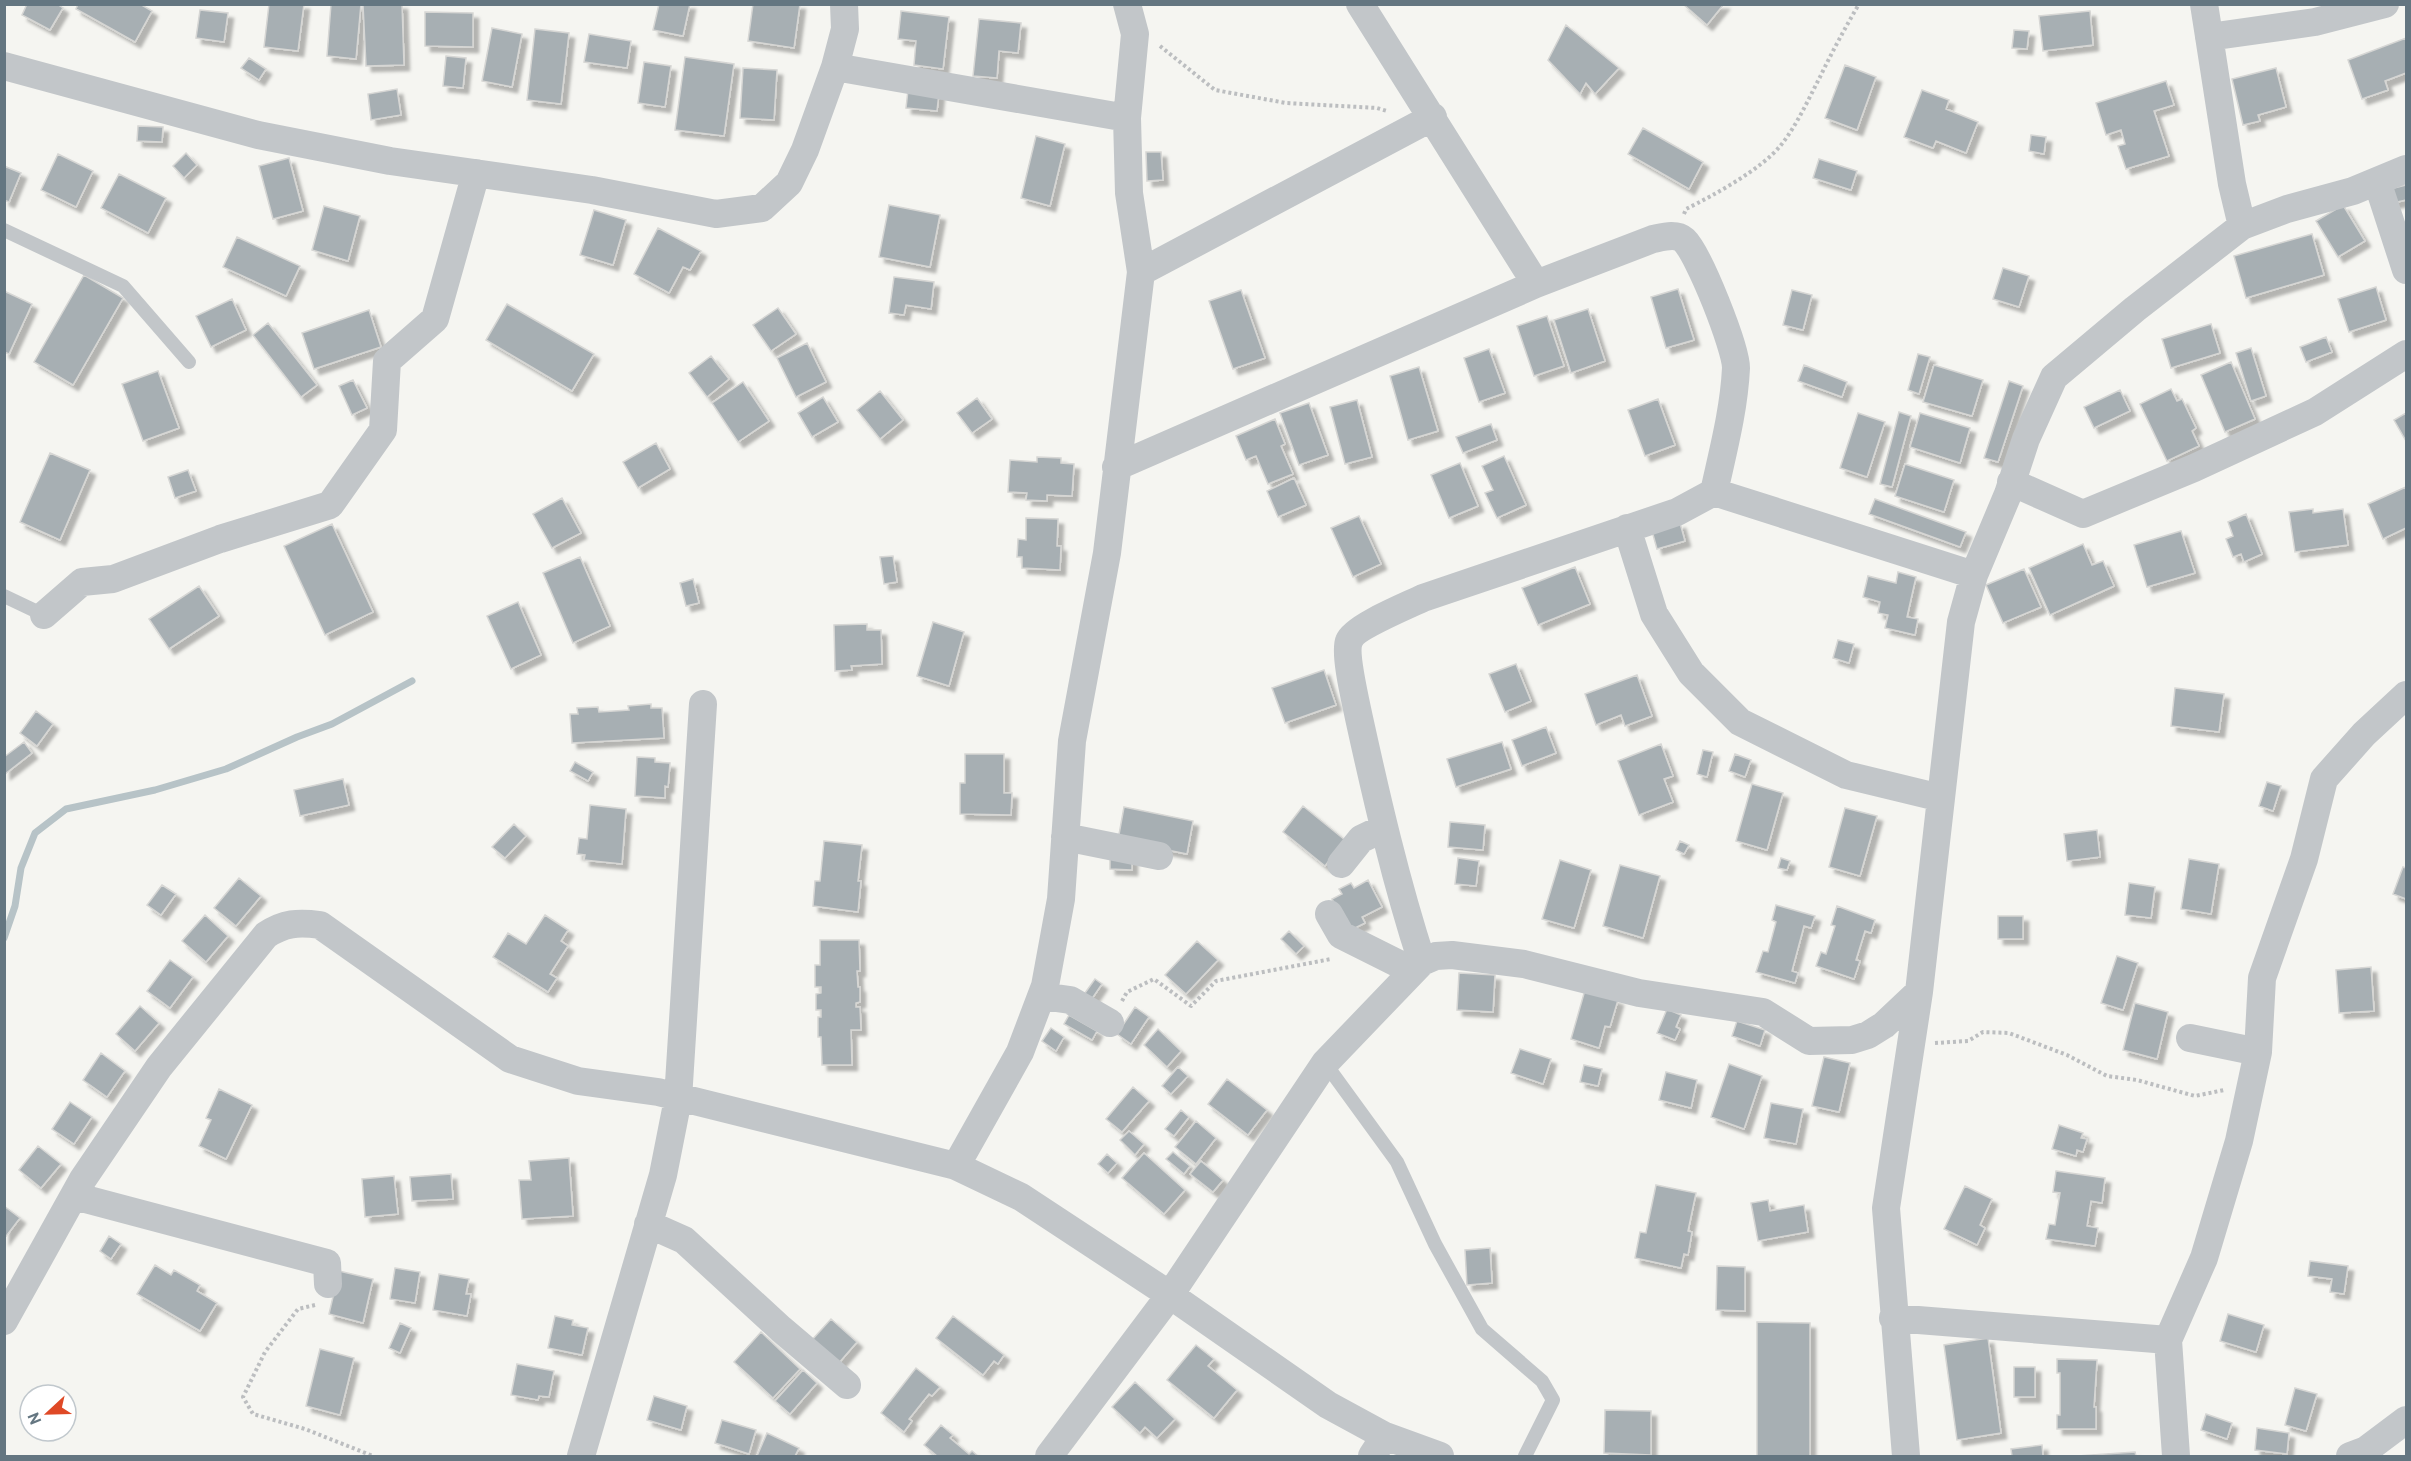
<svg xmlns="http://www.w3.org/2000/svg" width="2411" height="1461" viewBox="0 0 2411 1461" font-family="Overpass,sans-serif">
  <style>
    .lines { fill: none; stroke-linecap: round; stroke-linejoin: round }
    .stream { stroke: #b7c3c7; stroke-width: 7 }
    .building { fill: #a7afb3; stroke: #d6d6d4; stroke-width: 1.5; filter: url(#shadow) }
    .path { stroke: #bcbec0; stroke-width: 4; stroke-dasharray: 3 3; stroke-linecap: butt }
    .lane { stroke: #c2c6c9; stroke-width: 14 }
    .street { stroke: #c2c6c9; stroke-width: 28 }
  </style>
  <defs>
    <filter id="shadow"><feDropShadow dx="5.5" dy="5.5" stdDeviation="1.5" flood-color="#0004"/></filter>
  </defs>
  <rect width="100%" height="100%" fill="#f5f5f1"/>
  <g class="lines">
    <path class="stream" d="M4,938L15,906L21,868L35,833L66,809L155,790L226,769L297,737L332,724L412,681"/>
  </g>
  <path class="building" d="M27,4H57L63,8L50,30L22,15Z
    M78,4H140L152,11L135,42L76,9Z
    M269,4H304L298,51L264,47Z
    M331,4H361L356,59L327,56Z
    M402,4L404,65L366,66L363,5Z
    M659,4H690L683,36L653,30Z
    M753,4H800L794,48L748,41Z
    M1683,4H1724L1707,25Z
    M200,10L228,13L224,42L196,38Z
    M901,11L949,17L943,69L914,65L916,41L898,39Z
    M2090,11L2093,45L2043,51L2039,16Z
    M425,12L473,13V47L425,46Z
    M979,19L1021,23L1018,53L999,51L997,78L973,76Z
    M1566,25L1619,68L1595,94L1586,83L1580,94L1548,60Z
    M492,28L522,34L512,87L482,81Z
    M535,29L569,33L561,104L527,100Z
    M2014,30L2029,31L2027,49L2012,48Z
    M589,34L631,41L627,68L584,62Z
    M2406,38V73L2385,81L2388,90L2362,99L2348,60Z
    M446,56L466,58L463,88L443,86Z
    M685,57L734,64L724,136L675,130Z
    M249,58L266,69L259,80L241,68Z
    M644,62L671,66L665,107L638,103Z
    M1845,65L1876,77L1857,130L1825,118Z
    M743,68L777,70L774,120L740,118Z
    M2276,68L2286,107L2258,115L2260,121L2243,125L2232,79Z
    M2166,81L2174,105L2154,111L2169,156L2126,169L2118,146L2125,144L2121,130L2106,135L2096,103Z
    M397,89L401,115L371,120L368,94Z
    M908,90L939,93L937,111L906,108Z
    M1922,90L1949,100L1946,109L1978,122L1966,153L1936,141L1933,148L1904,137Z
    M138,126L163,127L162,142L137,141Z
    M1643,128L1703,162L1689,189L1628,154Z
    M2031,135L2046,137L2044,154L2029,151Z
    M1036,136L1065,144L1050,206L1021,198Z
    M1146,152H1161L1163,180L1147,181Z
    M186,153L197,165L184,178L173,166Z
    M58,154L93,171L76,207L41,190Z
    M289,158L303,211L273,219L259,166Z
    M1819,159L1857,171L1851,190L1813,178Z
    M4,166L21,173L9,202L4,200Z
    M119,174L166,198L148,233L101,208Z
    M2406,185V200L2393,203L2390,189Z
    M889,205L940,215L930,267L879,257Z
    M2343,205L2365,241L2338,257L2316,221Z
    M324,206L360,216L348,261L312,250Z
    M594,210L626,220L613,265L580,255Z
    M658,228L701,251L690,270L683,267L669,293L634,274Z
    M2312,234L2324,275L2246,298L2234,256Z
    M237,237L300,266L286,296L223,267Z
    M2003,268L2029,276L2019,307L1993,299Z
    M84,275L123,298L73,385L34,362Z
    M894,277L934,282L931,309L906,305L904,315L889,313Z
    M2376,287L2386,320L2349,332L2338,299Z
    M1678,289L1694,340L1666,348L1651,297Z
    M1241,290L1265,358L1233,369L1209,301Z
    M1792,290L1812,295L1803,330L1783,325Z
    M4,291L32,304L9,354L4,352Z
    M232,299L246,330L211,347L196,316Z
    M507,304L594,354L572,391L486,340Z
    M778,308L796,334L771,351L753,325Z
    M1588,309L1605,361L1571,373L1554,320Z
    M369,310L381,347L314,369L302,333Z
    M1547,316L1564,366L1534,376L1517,326Z
    M268,323L317,385L301,397L253,335Z
    M2211,324L2220,353L2171,368L2162,339Z
    M2326,337L2332,352L2306,362L2300,347Z
    M807,343L826,382L796,397L777,358Z
    M2251,348L2266,396L2251,401L2236,353Z
    M1489,349L1505,393L1479,402L1464,358Z
    M1918,354L1930,357L1919,394L1908,390Z
    M711,356L729,379L707,397L689,373Z
    M2231,362L2255,419L2225,432L2201,375Z
    M1804,365L1847,382L1842,397L1798,381Z
    M1934,365L1983,380L1972,416L1923,402Z
    M1419,367L1438,431L1408,440L1390,376Z
    M158,371L179,428L143,441L122,384Z
    M353,380L367,408L352,415L339,386Z
    M2009,381L2023,386L1998,462L1984,458Z
    M743,382L769,421L738,442L712,403Z
    M2171,389L2177,401L2182,399L2196,428L2192,431L2199,446L2167,461L2140,404Z
    M2120,390L2130,411L2094,428L2084,407Z
    M880,391L903,420L880,439L857,410Z
    M823,397L838,422L812,437L798,413Z
    M977,398L992,419L972,433L957,413Z
    M1658,399L1675,445L1645,456L1628,410Z
    M1357,400L1372,457L1345,464L1330,407Z
    M1309,403L1328,455L1299,465L1280,413Z
    M1899,412L1911,416L1892,487L1880,484Z
    M1858,413L1885,422L1867,477L1840,468Z
    M1920,413L1970,428L1960,463L1910,447Z
    M2406,413V441L2394,420Z
    M1275,419L1285,444L1281,446L1293,474L1268,484L1256,456L1246,460L1236,436Z
    M1491,424L1497,440L1463,453L1456,437Z
    M656,443L670,469L638,488L623,462Z
    M50,453L90,470L60,540L20,522Z
    M1504,456L1526,505L1497,518L1485,493L1493,490L1482,466Z
    M1037,457L1061,458V463L1074,464L1072,496L1047,495V501L1026,500L1027,493L1008,492L1010,460L1037,462Z
    M1460,463L1478,506L1449,518L1431,475Z
    M1905,464L1954,480L1944,512L1895,496Z
    M188,470L196,491L175,498L168,477Z
    M1294,478L1306,505L1278,517L1267,491Z
    M2406,487V528L2383,539L2368,504Z
    M562,498L581,533L552,548L533,514Z
    M1875,499L1966,532L1960,547L1869,514Z
    M2313,509V513L2343,509L2348,545L2295,552L2289,512Z
    M2246,514L2262,554L2244,562L2241,554L2233,557L2226,539L2233,536L2228,522Z
    M1359,516L1381,564L1353,577L1331,528Z
    M1026,518L1058,519L1057,546H1061L1060,570L1022,568V557H1017L1018,539L1026,540Z
    M1680,523L1685,541L1657,549L1652,531Z
    M332,524L373,612L325,635L284,546Z
    M2181,531L2195,573L2147,587L2134,545Z
    M2083,544L2092,565L2103,561L2114,586L2050,615L2029,568Z
    M893,556L897,582L884,584L880,557Z
    M580,557L610,626L573,643L543,573Z
    M1575,567L1590,604L1538,625L1522,588Z
    M2024,569L2041,607L2003,623L1986,585Z
    M1898,572L1916,577L1907,617L1918,619L1915,635L1885,628L1888,615L1878,613L1880,602L1863,597L1868,576L1896,583Z
    M693,579L699,603L686,606L680,583Z
    M199,586L219,616L169,649L149,619Z
    M518,602L541,655L511,669L487,616Z
    M933,622L964,632L949,686L917,676Z
    M867,624V630H881L882,664L851,666L852,670L835,671L834,625Z
    M1838,640L1854,644L1849,663L1833,658Z
    M1516,664L1531,701L1505,712L1489,674Z
    M1324,670L1336,705L1285,723L1272,688Z
    M1637,675L1652,716L1625,726L1621,715L1596,725L1585,694Z
    M2175,688L2224,694L2219,732L2171,726Z
    M651,704V708H662L664,738L572,743L570,714H578L577,708L598,707L599,712L629,710L628,706Z
    M36,711L53,724L37,746L20,733Z
    M1546,727L1556,753L1522,766L1512,740Z
    M24,742L32,753L5,774L4,757Z
    M1502,742L1511,769L1456,787L1447,759Z
    M1661,744L1673,776L1664,779L1673,802L1639,815L1618,761Z
    M1703,750L1713,752L1707,777L1697,774Z
    M965,754H1004V793H1012L1011,815L960,814V783H965Z
    M1735,754L1751,760L1745,777L1729,771Z
    M637,757L655,758V762L670,763L668,787L665,786V798L635,796Z
    M575,762L593,772L588,781L570,771Z
    M343,779L349,805L300,816L294,790Z
    M2267,782L2281,786L2273,811L2259,806Z
    M1752,784L1783,793L1767,850L1736,841Z
    M590,805L626,809L622,864L584,860L585,855L577,854L579,838L587,839Z
    M1303,806L1345,840L1325,866L1283,832Z
    M1124,807L1193,821L1187,854L1118,840Z
    M1845,808L1877,816L1860,876L1829,867Z
    M1450,822L1485,825L1483,850L1448,847Z
    M514,824L526,836L505,858L492,847Z
    M2097,830L2100,857L2067,861L2064,834Z
    M824,841L862,845L858,881H861L858,912L813,906L815,881H820Z
    M1680,841L1689,845L1684,854L1676,850Z
    M1110,856H1132V870L1110,869Z
    M1458,858L1479,861L1476,886L1455,884Z
    M1781,858L1790,861L1787,870L1778,868Z
    M2189,859L2219,864L2211,914L2181,909Z
    M1560,860L1591,870L1574,928L1542,919Z
    M1620,865L1660,876L1643,938L1603,926Z
    M2403,867L2406,868V899L2393,894Z
    M239,878L261,896L236,926L214,908Z
    M1368,880L1382,907L1362,917L1365,923L1349,931L1332,899L1342,894L1339,889L1351,883L1354,888Z
    M2129,883L2155,887L2151,918L2125,915Z
    M162,885L176,894L161,915L147,905Z
    M1776,905L1815,916L1811,928L1804,926L1792,971L1798,973L1795,983L1756,972L1763,951L1768,952L1776,922L1772,920Z
    M1837,906L1875,920L1871,933L1865,931L1856,960L1860,961L1854,979L1816,966L1821,952L1826,954L1835,926L1831,925Z
    M205,915L228,936L206,962L182,941Z
    M545,915L568,930L561,941L568,946L550,974L557,978L548,992L493,957L508,933L526,944Z
    M1998,916H2023V939H1998Z
    M1289,931L1304,946L1296,954L1281,939Z
    M820,940H859L860,971H857L858,987H860V1002L856,1003V1007H860L861,1030H851L852,1065H822L821,1037H818V1017H821V1010H816V994L821,993V987H815V965H820Z
    M1197,941L1218,960L1186,994L1165,975Z
    M2117,956L2138,963L2123,1010L2101,1003Z
    M170,960L193,977L170,1008L147,991Z
    M2371,967L2374,1011L2339,1013L2336,970Z
    M1459,973L1495,975L1493,1012L1457,1010Z
    M1095,979L1102,984L1087,1006L1080,1000Z
    M1585,990L1618,1000L1610,1027L1605,1026L1599,1048L1571,1039Z
    M2135,1003L2168,1012L2157,1059L2123,1050Z
    M140,1006L159,1023L135,1051L116,1034Z
    M1135,1007L1149,1017L1131,1044L1117,1034Z
    M1667,1009L1681,1015L1676,1027L1680,1029L1675,1040L1657,1033Z
    M1069,1015L1097,1031L1092,1040L1064,1024Z
    M1737,1021L1765,1030L1760,1046L1732,1036Z
    M1051,1028L1064,1037L1056,1051L1042,1041Z
    M1158,1029L1181,1051L1167,1067L1144,1045Z
    M1520,1049L1551,1059L1543,1084L1511,1073Z
    M101,1053L125,1071L107,1097L83,1080Z
    M1824,1057L1850,1063L1839,1112L1812,1106Z
    M1729,1064L1762,1076L1744,1129L1711,1117Z
    M1584,1065L1602,1069L1598,1086L1580,1082Z
    M1178,1067L1188,1076L1171,1094L1162,1086Z
    M1666,1072L1697,1080L1691,1108L1659,1100Z
    M1227,1079L1267,1110L1248,1135L1208,1104Z
    M1133,1087L1149,1101L1122,1132L1106,1119Z
    M219,1089L252,1105L226,1159L199,1146L211,1120L206,1118Z
    M70,1102L92,1117L74,1144L52,1129Z
    M1771,1103L1803,1109L1796,1144L1764,1138Z
    M1181,1110L1189,1117L1174,1136L1165,1129Z
    M1196,1121L1216,1138L1196,1164L1175,1147Z
    M2059,1125L2083,1133L2081,1138L2087,1139L2083,1152L2077,1150L2076,1156L2052,1149Z
    M1129,1131L1144,1144L1135,1155L1120,1140Z
    M38,1146L61,1164L41,1188L19,1170Z
    M1173,1152L1190,1166L1184,1174L1166,1159Z
    M1144,1153L1185,1190L1164,1214L1122,1178Z
    M1107,1154L1117,1163L1108,1173L1098,1164Z
    M569,1158L573,1216L522,1219L519,1180H531L529,1161Z
    M1201,1161L1223,1180L1213,1192L1190,1174Z
    M2056,1171L2105,1178L2102,1203L2091,1201L2087,1226L2098,1228L2095,1246L2046,1239L2049,1224L2055,1225L2060,1193L2053,1192Z
    M451,1174L453,1199L412,1201L410,1177Z
    M394,1176L398,1214L365,1217L362,1179Z
    M1656,1185L1696,1193L1688,1231L1692,1232L1688,1255L1684,1254L1681,1268L1635,1258L1640,1232L1646,1233Z
    M1965,1186L1992,1199L1980,1225L1985,1228L1977,1245L1944,1229Z
    M1768,1200L1770,1211L1804,1205L1808,1232L1758,1241L1751,1203Z
    M4,1206L20,1218L4,1239Z
    M109,1236L121,1244L111,1259L100,1251Z
    M1490,1248L1492,1283L1467,1285L1465,1250Z
    M2310,1261L2348,1266L2344,1294L2330,1292L2332,1279L2308,1276Z
    M155,1265L171,1275L174,1270L200,1285L197,1291L217,1303L200,1331L137,1294Z
    M1717,1266L1745,1267V1311L1716,1310Z
    M395,1268L420,1272L415,1303L390,1299Z
    M339,1271L373,1279L363,1323L329,1314Z
    M439,1274L469,1279L466,1294H471L467,1316L433,1310Z
    M2228,1314L2264,1325L2256,1352L2220,1341Z
    M555,1316L573,1320L572,1325L588,1328L582,1355L548,1348Z
    M953,1316L1004,1355L998,1364L994,1361L983,1375L936,1338Z
    M831,1319L857,1342L838,1364L811,1341Z
    M1757,1322L1810,1323V1456H1757Z
    M400,1323L411,1328L400,1353L389,1348Z
    M761,1332L800,1369L773,1398L734,1362Z
    M1988,1338L2001,1433L1957,1440L1944,1345Z
    M1196,1345L1214,1359L1208,1366L1237,1390L1214,1418L1167,1380Z
    M320,1349L354,1358L340,1415L306,1406Z
    M2057,1359L2097,1360L2094,1407H2096V1429H2057V1415H2060V1373H2057Z
    M517,1364L554,1371L549,1397L539,1396L538,1400L511,1395Z
    M2014,1367H2035V1397H2014Z
    M916,1368L940,1387L932,1396L929,1394L909,1419L912,1421L904,1432L881,1413Z
    M803,1370L817,1383L790,1414L775,1401Z
    M1135,1382L1175,1419L1157,1438L1145,1427L1140,1433L1112,1407Z
    M2295,1388L2317,1394L2306,1431L2285,1425Z
    M654,1396L687,1406L681,1430L647,1420Z
    M1605,1410L1651,1411V1455L1604,1453Z
    M2206,1414L2232,1423L2227,1439L2201,1430Z
    M722,1420L756,1430L749,1454L715,1443Z
    M941,1425L953,1435L950,1438L969,1454L972,1451L978,1456H937L924,1445Z
    M2257,1428L2289,1433L2287,1454L2255,1450Z
    M767,1433L799,1448L795,1456H757Z
    M2042,1445L2043,1456H2012L2011,1449Z
    M2135,1452L2136,1456H2145H2077Z"/>
  <g class="lines">
    <path class="path" d="M1160,46L1215,90L1286,103L1377,108L1387,111
      M1684,214L1686,209C1714,195 1762,169 1781,145C1797,125 1808,100 1820,77C1832,52 1845,28 1859,4
      M1122,1001L1127,992L1154,979L1191,1006L1216,981L1331,959
      M1935,1043L1968,1041L1983,1032L2009,1033L2067,1055L2107,1076L2137,1080L2195,1096L2224,1090
      M315,1305L298,1309L265,1352L243,1397L253,1414L305,1429L373,1456"/>
    <path class="lane" d="M4,230L123,286L189,362
      M4,596L44,615
      M1325,1063L1397,1162L1435,1244L1482,1329L1542,1381L1553,1400L1525,1456"/>
    <path class="street" d="M1360,4L1536,284
      M2204,4L2232,184L2242,226
      M2209,37L2315,22L2385,4
      M4,66L258,135L390,161L592,190L716,214L762,208L789,183L805,150L835,67L845,29L844,4
      M835,67L1127,118
      M2377,181L2406,270
      M1141,272L1433,117
      M1116,467L1536,284L1653,239C1663,237 1676,233 1684,240C1699,254 1736,348 1736,368C1734,410 1723,451 1714,492
      M2011,482L2083,514L2194,468L2315,412L2406,354
      M1627,528L1654,614L1691,673L1740,722L1846,775L1941,798
      M44,615L82,582L113,579L220,539L330,505L383,430L387,361L435,319L476,173
      M1065,837L1159,856
      M1341,864L1361,839L1384,828
      M1329,914L1341,935L1413,971
      M1422,962C1396,882 1377,800 1359,718C1356,703 1344,654 1349,641C1354,627 1409,605 1423,598L1677,512L1714,492L1974,575
      M1042,996L1070,1000L1110,1023
      M2190,1038L2258,1052
      M956,1166L1020,1052L1045,986L1061,899L1072,741L1107,553L1141,272L1129,193L1127,118L1135,34L1127,4
      M74,1196L327,1263L328,1284
      M648,1224L684,1240L781,1329L847,1385
      M1893,1318L2168,1340
      M4,1321L83,1179L159,1067L266,935C284,923 298,922 320,925L510,1059L578,1081L658,1092L956,1166L1021,1197L1170,1295L1328,1405L1385,1436L1440,1456
      M581,1456L663,1175L678,1099L703,704
      M1049,1456L1170,1295L1325,1063L1422,962L1436,956L1452,955L1524,964L1639,993L1763,1012L1809,1041L1852,1040L1868,1035L1884,1025L1919,992
      M1372,1456L1385,1436
      M1906,1456L1886,1208L1919,992L1961,622L1974,575L2008,494L2026,439L2054,377L2135,309L2242,226L2287,209L2353,191L2406,169
      M2176,1456L2168,1340L2204,1258L2239,1141L2258,1052L2262,978L2304,859L2324,779L2364,734L2406,695
      M2350,1456L2366,1450L2406,1420"/>
  </g>
  <rect width="2411" height="1461" fill="none" stroke="#647681" stroke-width="12"/>
  <g transform="translate(48 1413) rotate(248)"><circle r="28" fill="#ffffff" stroke="#c1c8cd" stroke-width="1.5"/>
  <path d="M0-4.5L10 22L0 15L-10 22Z" fill="#df4926"/>
  <text y="-9" font-size="16" font-weight="bold" text-anchor="middle" fill="#647681">N</text>
  </g>
</svg>
